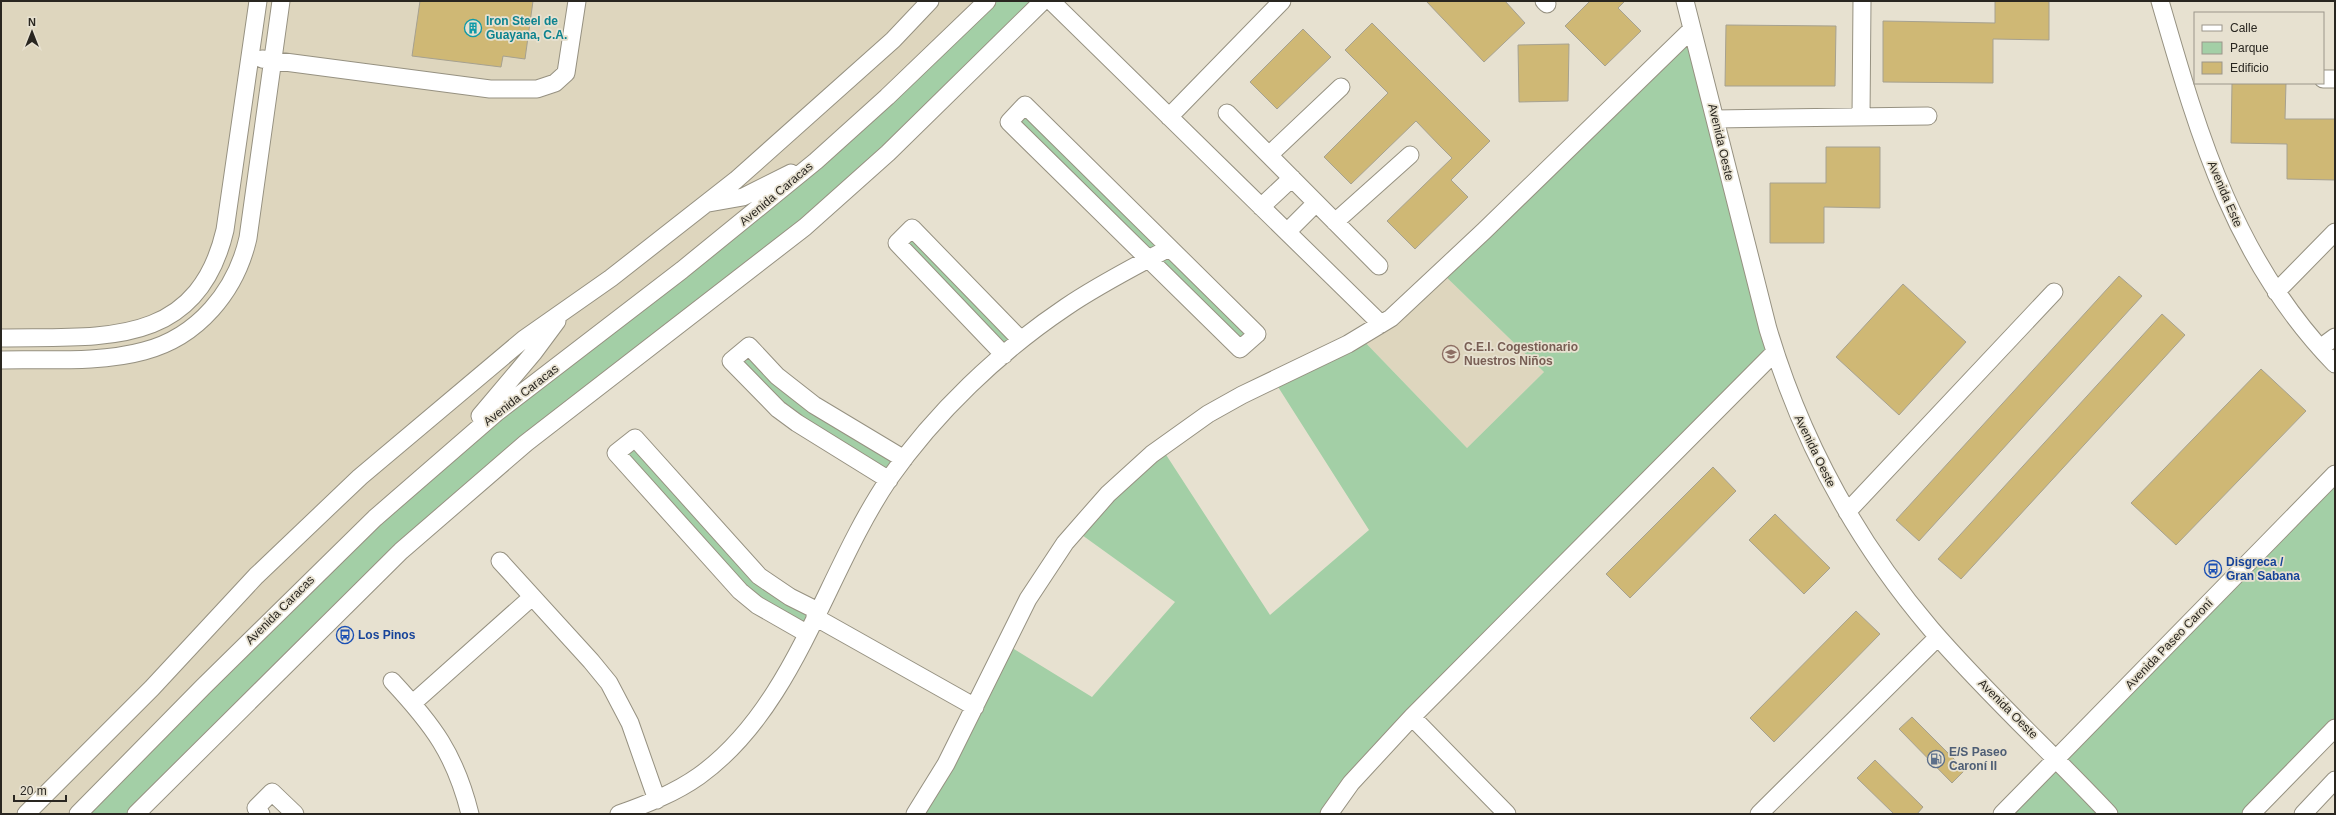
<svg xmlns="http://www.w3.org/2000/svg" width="2336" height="815" viewBox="0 0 2336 815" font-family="Arial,sans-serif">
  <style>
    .built { fill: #ded6be }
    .green { fill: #a3cfa6 }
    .building { fill: #cfb875; stroke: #a6a190 }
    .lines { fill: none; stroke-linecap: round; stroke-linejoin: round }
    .minor-casing { stroke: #969181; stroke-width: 19 }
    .minor { stroke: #fff; stroke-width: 17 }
    .labels { text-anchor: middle; stroke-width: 3.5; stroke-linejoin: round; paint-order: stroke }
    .culture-label { font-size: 12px; font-weight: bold; fill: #0d838f; stroke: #e7e1d0; text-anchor: start }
    .street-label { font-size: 12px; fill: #292620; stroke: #e7e1d0 }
    .education-label { font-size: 12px; font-weight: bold; fill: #785e54; stroke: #e7e1d0; text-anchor: start }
    .transit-label { font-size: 12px; font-weight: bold; fill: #164399; stroke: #e7e1d0; text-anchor: start }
    .service-label { font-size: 12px; font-weight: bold; fill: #4e5e75; stroke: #e7e1d0; text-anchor: start }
  </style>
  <rect width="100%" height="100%" fill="#e7e1d0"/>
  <path class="built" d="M1,1H987L78,814H1Z
    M1440,271L1544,372L1467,448L1360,337Z"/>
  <path class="green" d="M987,1H1043L888,153L526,443L136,814H78L329,561L649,296Z
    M1692,29L1775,352L1329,814H915L1006,644L1092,697L1175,602L1075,530L1161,447L1270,615L1369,530L1273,379L1360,337L1467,448L1544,372L1440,271Z
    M1025,105L1257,334L1240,349L1009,122Z
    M912,228L1021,340L1004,355L897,243Z
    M749,346L777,376L904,459L889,480L797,423L731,361Z
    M635,438L732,547L818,611L806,633L777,617L616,453Z
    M2335,474V728L2251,814H2002Z"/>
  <path class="building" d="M420,1H533L525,59L503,56L501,67L412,56Z
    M1426,1H1505L1525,23L1484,62Z
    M1590,1H1625L1618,8L1641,31L1605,66L1565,26Z
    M1995,1H2049V40L1993,39V83L1883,82V21L1995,23Z
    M1372,23L1490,141L1451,180L1468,197L1415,249L1387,221L1452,158L1440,146L1416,121L1351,184L1324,157L1388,93L1345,50Z
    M1726,25L1836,26L1835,86H1725Z
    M1303,29L1331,57L1277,109L1250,82Z
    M1569,44L1568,101L1519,102L1518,45Z
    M2232,83H2286L2285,119H2335V180L2287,179V144L2231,143Z
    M1826,147H1880V208L1824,207V243H1770V183H1826Z
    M2119,276L2142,296L1919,541L1896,520Z
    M1903,284L1966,342L1899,415L1836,357Z
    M2162,314L2185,335L1961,579L1938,559Z
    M2261,369L2306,411L2176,545L2131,503Z
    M1713,467L1736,491L1630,598L1606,574Z
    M1775,514L1830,568L1804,594L1749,540Z
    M1856,611L1880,634L1774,742L1750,718Z
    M1912,717L1965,770L1952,783L1899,729Z
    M1875,760L1923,807L1917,814H1894L1857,778Z"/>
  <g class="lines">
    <g class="minor-casing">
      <path id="minor" d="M1051,1L1381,324
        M1544,1L1547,4
        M1685,1L1768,329C1801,440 1856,541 1931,629C1987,694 2051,752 2109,814
        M2160,1C2199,136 2234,260 2335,364
        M262,59L490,89H537L555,83L566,73L577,1
        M2323,79H2335
        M1025,105L1257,334L1240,349L1009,122Z
        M1227,113L1379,266
        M1169,117L1282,1
        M1861,117L1862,1
        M1715,119L1928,116
        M1269,155L1341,87
        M709,203L743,197L791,173
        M1261,207L1292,178
        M1335,222L1410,155
        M1287,232L1316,203
        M2276,292L2335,232
        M1,338C100,336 197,350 225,230L258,1
        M2320,348L2335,337
        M1004,355L897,243L912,228L1021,340
        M1,360C46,359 101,363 144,351C198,337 236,291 248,238L281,1
        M480,416L534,352L557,321
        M889,480L797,423L778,409L731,361L749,346L777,376L814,405L904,459
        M1847,512L2054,292
        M500,561L591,661L609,683L630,723L657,800
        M815,617L975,707
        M806,633L757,605L740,591L616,453L635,438L759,576L790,597L818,611
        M392,681C433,725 455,754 470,814
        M413,703L532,597
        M1412,717L1507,814
        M26,814L152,688L256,576L360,477L524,339L611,278L736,180L893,40L930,1
        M78,814L203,687L375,518L496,413L682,270L816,161L887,97L987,1
        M136,814L401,551L526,443L805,227L888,153L1043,1
        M261,814L256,808L272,792L295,814
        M619,814C647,804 675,793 699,776C795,707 825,573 889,479C935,413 999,352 1066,307C1098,285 1134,267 1169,248
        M915,814L946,764L1028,599L1065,543L1108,494L1152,454L1208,414L1242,395L1348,344L1391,318L1484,231L1692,29
        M1329,814L1351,783L1412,717L1775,352
        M1759,814L1938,637
        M2002,814L2335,474
        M2251,814L2335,728
        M2303,814L2335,780"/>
    </g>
    <use href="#minor" class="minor"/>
  </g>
  <defs>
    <g id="building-ring" transform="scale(0.9)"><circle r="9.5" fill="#e7e1d0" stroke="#0f9aa8" stroke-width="1.5"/><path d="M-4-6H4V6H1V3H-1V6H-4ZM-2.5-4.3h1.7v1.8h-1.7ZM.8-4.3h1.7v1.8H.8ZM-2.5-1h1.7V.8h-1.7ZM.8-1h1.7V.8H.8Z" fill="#0f9aa8"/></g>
    <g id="school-ring" transform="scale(0.9)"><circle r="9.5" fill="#e7e1d0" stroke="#8d6e63" stroke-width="1.5"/><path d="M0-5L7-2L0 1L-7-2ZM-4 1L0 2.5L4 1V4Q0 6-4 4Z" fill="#8d6e63"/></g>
    <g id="bus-ring" transform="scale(0.9)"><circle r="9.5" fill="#e7e1d0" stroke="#1a4fb4" stroke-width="1.5"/><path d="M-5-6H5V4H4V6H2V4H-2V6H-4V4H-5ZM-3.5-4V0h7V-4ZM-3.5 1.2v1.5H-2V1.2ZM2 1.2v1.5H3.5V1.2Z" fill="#1a4fb4"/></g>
    <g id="fuel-ring" transform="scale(0.9)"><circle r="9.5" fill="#e7e1d0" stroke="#5c6f8a" stroke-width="1.5"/><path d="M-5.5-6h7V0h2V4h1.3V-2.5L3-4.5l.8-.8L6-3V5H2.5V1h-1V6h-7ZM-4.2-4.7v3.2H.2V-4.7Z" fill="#5c6f8a"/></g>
  </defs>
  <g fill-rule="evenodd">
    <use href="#building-ring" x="473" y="28"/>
    <use href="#school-ring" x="1451" y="354"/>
    <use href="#bus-ring" x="2213" y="569"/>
    <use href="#bus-ring" x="345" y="635"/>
    <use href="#fuel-ring" x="1936" y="759"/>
  </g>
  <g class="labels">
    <g class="culture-label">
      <text x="486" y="25">Iron Steel de<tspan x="486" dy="14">Guayana, C.A.</tspan></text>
    </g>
    <g class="street-label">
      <text transform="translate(1721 142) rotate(77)" y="4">Avenida Oeste</text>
      <text transform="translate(776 194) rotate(-40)" y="4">Avenida Caracas</text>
      <text transform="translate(2225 194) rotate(67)" y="4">Avenida Este</text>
      <text transform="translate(521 395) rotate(-38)" y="4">Avenida Caracas</text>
      <text transform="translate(1815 451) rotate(64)" y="4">Avenida Oeste</text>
      <text transform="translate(280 610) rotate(-45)" y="4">Avenida Caracas</text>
      <text transform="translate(2169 644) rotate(-46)" y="4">Avenida Paseo Caroní</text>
      <text transform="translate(2008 709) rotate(45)" y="4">Avenida Oeste</text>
    </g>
    <g class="education-label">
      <text x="1464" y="351">C.E.I. Cogestionario<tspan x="1464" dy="14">Nuestros Niños</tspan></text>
    </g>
    <g class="transit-label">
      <text x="2226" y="566">Disgreca /<tspan x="2226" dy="14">Gran Sabana</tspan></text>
      <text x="358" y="639">Los Pinos</text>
    </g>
    <g class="service-label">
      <text x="1949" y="756">E/S Paseo<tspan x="1949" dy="14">Caroní II</tspan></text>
    </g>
  </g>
  <rect width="2336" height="815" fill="none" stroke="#292620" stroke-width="4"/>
  <rect x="2194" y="12" width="130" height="72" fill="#e7e1d0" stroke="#9b968a"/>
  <rect x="2202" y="25" width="20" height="6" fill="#ffffff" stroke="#9b968a"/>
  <text x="2230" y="32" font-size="12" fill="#292620">Calle</text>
  <rect x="2202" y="42" width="20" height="12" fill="#a3cfa6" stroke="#9b968a"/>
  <text x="2230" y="52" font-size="12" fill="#292620">Parque</text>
  <rect x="2202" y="62" width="20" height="12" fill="#cfb875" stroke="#9b968a"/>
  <text x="2230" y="72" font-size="12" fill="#292620">Edificio</text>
  <g transform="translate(32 32)" stroke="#e7e1d0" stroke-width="3" paint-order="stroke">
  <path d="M0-3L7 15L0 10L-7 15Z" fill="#292620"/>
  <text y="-6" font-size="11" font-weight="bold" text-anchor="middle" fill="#292620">N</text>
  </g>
  <path d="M14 795v6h52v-6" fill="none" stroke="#292620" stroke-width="2"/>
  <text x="20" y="795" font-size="12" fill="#292620" stroke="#e7e1d0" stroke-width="3" paint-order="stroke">20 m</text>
</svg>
